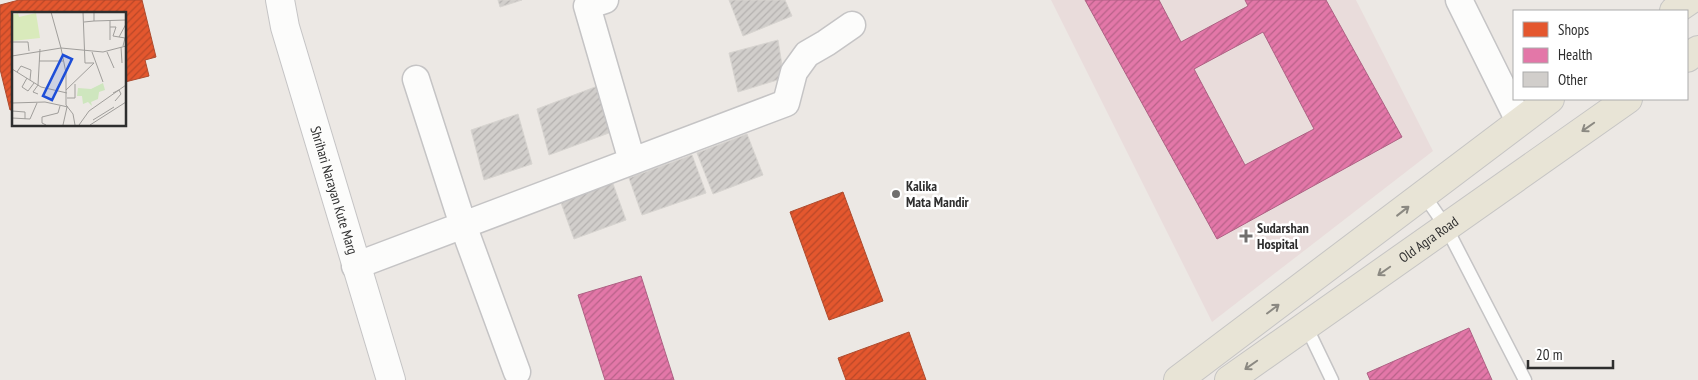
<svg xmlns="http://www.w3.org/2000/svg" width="1698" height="380" viewBox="0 0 1698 380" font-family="'PT Sans Narrow',sans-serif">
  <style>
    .medical { fill: #e9dcdb }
    .shops { fill: url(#shops-hatch); stroke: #ad4b2e }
    .health { fill: url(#health-hatch); stroke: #ad6183; fill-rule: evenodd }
    .building { fill: url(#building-hatch); stroke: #d7d4d0 }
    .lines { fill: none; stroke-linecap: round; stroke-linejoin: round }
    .lane-casing { stroke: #c5c4c5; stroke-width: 15 }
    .street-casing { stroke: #c5c4c5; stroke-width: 29 }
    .secondary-casing { stroke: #c5c4c5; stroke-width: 30 }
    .primary-casing { stroke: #c6c5c4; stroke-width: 30 }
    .lane { stroke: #fcfcfb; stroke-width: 12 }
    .street { stroke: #fcfcfb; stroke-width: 26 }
    .secondary { stroke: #fcfcfb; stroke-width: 28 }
    .primary { stroke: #e8e4d6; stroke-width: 28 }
    .oneway { stroke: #8b8982 }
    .poi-dot { fill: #706f6e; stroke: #fff; stroke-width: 2 }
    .labels { text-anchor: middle; stroke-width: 5; stroke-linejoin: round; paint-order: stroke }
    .poi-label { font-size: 14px; font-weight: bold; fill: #2e2e2e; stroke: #fff; text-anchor: start }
    .street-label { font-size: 14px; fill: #2e2e2e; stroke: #fff }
    .inset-road { fill: none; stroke: #a09e9b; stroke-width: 1 }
    .view { fill: #1d4ed8; fill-opacity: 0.15; stroke: #1d4ed8; stroke-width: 2.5 }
    .inset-edge { fill: none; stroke: #2e2e2e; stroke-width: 2.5 }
  </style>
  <defs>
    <pattern id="shops-hatch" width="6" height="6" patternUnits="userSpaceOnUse" patternTransform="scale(1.25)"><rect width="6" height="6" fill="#e4572e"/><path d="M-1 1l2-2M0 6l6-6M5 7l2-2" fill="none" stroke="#b94828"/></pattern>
    <pattern id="health-hatch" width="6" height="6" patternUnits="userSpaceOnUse" patternTransform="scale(1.25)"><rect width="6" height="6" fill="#e377a8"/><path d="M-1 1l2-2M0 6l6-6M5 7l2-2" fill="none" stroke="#b86289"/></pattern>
    <pattern id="building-hatch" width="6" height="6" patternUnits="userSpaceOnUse" patternTransform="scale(1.25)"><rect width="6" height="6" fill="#d1cecb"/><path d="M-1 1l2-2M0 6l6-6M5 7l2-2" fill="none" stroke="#b4b1af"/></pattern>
  </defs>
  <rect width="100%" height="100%" fill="#ece8e4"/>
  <path class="medical" d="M1051,0H1356L1433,151L1212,322Z"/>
  <path class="shops" d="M19,0H142L156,57L145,60L149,76L125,82V14H14V109L10,110L0,69V5Z
    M843,192L883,301L829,320L790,212Z
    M909,332L926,380H846L838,358Z"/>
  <path class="health" d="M1085,0H1159L1181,42L1248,6L1245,0H1326L1402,137L1217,239ZM1263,32L1314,129L1245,165L1194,69Z
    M641,276L674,380H605L578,295Z
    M1469,328L1492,380H1370L1367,373Z"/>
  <path class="building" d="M498,0H522L500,7Z
    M729,0H785L792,16L743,36Z
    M778,40L784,78L738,92L729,53Z
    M603,84L617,130L549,155L537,109Z
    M518,114L532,164L484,180L471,130Z
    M747,134L763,175L713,194L697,153Z
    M692,155L706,193L642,215L629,178Z
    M612,181L626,220L574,239L560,200Z"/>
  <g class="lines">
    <g class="lane-casing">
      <path id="lane" d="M1424,195L1446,227L1525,380
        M1306,326L1332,380"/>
    </g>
    <g class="street-casing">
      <path id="street" d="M605,0L587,6L632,161
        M1459,0L1519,121
        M416,79L463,225L517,372
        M355,266L786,103L794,72L807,54L826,43L852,25"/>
    </g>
    <g class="secondary-casing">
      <g id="secondary">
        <path id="s1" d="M280,0L285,27L391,380"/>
      </g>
    </g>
    <g class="primary-casing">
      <g id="primary">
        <path d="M1674,11L1690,0"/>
        <path d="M1687,58L1698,50"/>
        <path d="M1178,380L1550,99"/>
        <path id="s2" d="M1229,380L1628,99"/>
      </g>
    </g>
    <use href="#lane" class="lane"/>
    <use href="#street" class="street"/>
    <use href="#secondary" class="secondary"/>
    <use href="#primary" class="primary"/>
  </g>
  <defs><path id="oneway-shaft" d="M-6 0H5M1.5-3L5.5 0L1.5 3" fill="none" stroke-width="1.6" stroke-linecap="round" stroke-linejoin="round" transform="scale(1.25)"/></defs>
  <g class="oneway">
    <use href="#oneway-shaft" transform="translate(1588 127) rotate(145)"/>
    <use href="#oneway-shaft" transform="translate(1403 211) rotate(-38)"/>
    <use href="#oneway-shaft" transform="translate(1384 271) rotate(145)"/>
    <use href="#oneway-shaft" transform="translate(1273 309) rotate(-37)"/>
    <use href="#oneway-shaft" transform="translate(1251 365) rotate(145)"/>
  </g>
  <g class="poi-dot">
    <circle cx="896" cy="194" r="5"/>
    <path d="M1243.5 228.5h5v5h5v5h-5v5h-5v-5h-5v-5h5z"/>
  </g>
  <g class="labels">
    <g class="poi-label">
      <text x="906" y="191">Kalika<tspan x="906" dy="16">Mata Mandir</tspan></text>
      <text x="1257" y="233">Sudarshan<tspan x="1257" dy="16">Hospital</tspan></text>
    </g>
    <g class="street-label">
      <text dy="5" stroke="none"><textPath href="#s1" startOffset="198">Shrihari Narayan Kute Marg</textPath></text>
      <text dy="5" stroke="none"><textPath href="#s2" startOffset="244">Old Agra Road</textPath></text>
    </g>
  </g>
  <g transform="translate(12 12)">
    <rect width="114" height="114" fill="#ece8e4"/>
    <path d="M91,71L93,78L87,80L86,87L79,90L80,94L76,90L71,92L70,84H65L66,76L79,77Z" fill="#cee6be"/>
    <path d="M6,1L7,5L24,1L28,26L0,29V3Z" fill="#d9eabb"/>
    <path class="inset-road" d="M39,0L49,36L91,40L114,34M71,0L73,51H82M82,9L114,8M72,10L82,9V0M98,15H104L101,24L107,25M98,28V8M0,30H16L17,39M111,34L113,26L107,25L114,12M109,35L110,51M80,40L91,70M95,40L102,56M0,44L49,36L54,61V93L61,102L63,113M27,49H51M0,57L29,75L55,81M5,60L9,54L19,58L18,68M15,66L10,75L16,79L22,71M54,78L82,51M101,81L107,78L109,82L103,89M26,82L21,80L26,73L28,37M55,86H63V72M0,91L33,90L56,95M0,99L13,100V107M0,106L18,107L25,91M81,108L102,95M34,113L30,111V105L46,101L48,94M51,113L55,95M67,113L77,99L114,73M78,113L114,90"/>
    <path class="view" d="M51,43L60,47L40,88L31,84Z"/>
    <rect width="114" height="114" class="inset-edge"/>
  </g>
  <rect x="1513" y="10" width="175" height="90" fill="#ffffff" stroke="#ababab"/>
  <rect x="1523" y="22" width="25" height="15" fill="#e4572e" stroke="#ababab"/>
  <text x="1558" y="35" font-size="15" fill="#2e2e2e">Shops</text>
  <rect x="1523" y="48" width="25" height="15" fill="#e377a8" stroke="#ababab"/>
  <text x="1558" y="60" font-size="15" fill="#2e2e2e">Health</text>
  <rect x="1523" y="72" width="25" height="15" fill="#d1cecb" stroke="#ababab"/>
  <text x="1558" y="85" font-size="15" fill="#2e2e2e">Other</text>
  <path d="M1528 360v8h85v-8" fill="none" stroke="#2e2e2e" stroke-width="2.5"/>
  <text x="1536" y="360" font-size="15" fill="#2e2e2e" stroke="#ffffff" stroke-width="4" paint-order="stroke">20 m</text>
</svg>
